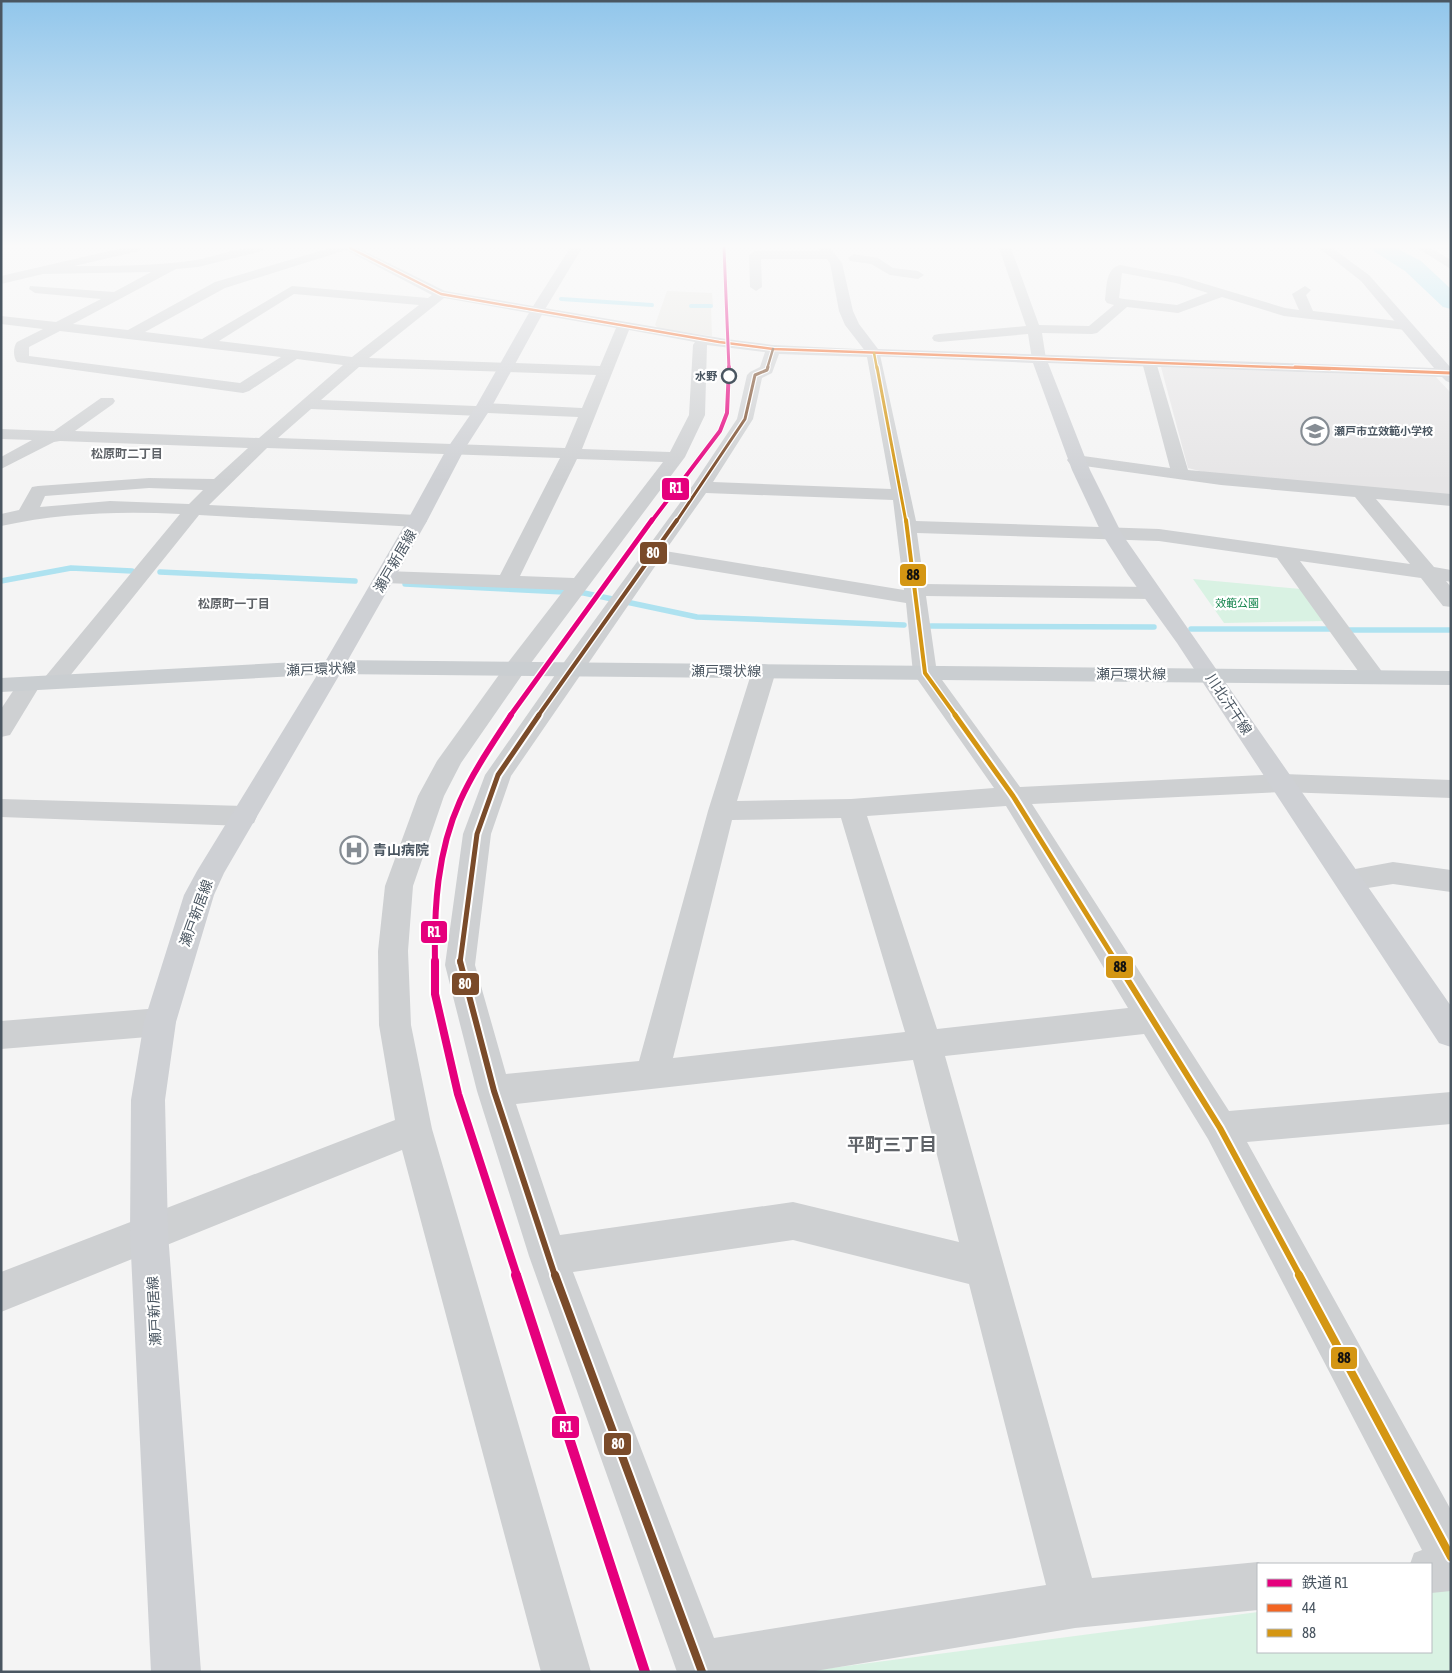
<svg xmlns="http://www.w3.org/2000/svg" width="1452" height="1673" viewBox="0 0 1452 1673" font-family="'Asap Condensed','Noto Sans JP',sans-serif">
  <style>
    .commercial { fill: #e8e7e3 }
    .education { fill: #e6e5e6 }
    .green { fill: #d9f2e3 }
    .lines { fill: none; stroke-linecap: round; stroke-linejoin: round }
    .stream-far1 { stroke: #aee2f0; stroke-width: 4 }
    .stream { stroke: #aee2f0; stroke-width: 5.5 }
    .river { fill: #aee2f0; fill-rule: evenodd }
    .street { fill: #ced0d2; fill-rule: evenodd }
    .secondary { fill: #ced0d4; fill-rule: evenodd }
    .primary { fill: #caced1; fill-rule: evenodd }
    .bus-1-far1-casing { stroke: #fff; stroke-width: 4.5 }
    .bus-1-casing { stroke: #fff; stroke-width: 5.5 }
    .bus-2-far5-casing { stroke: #fff; stroke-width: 4.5 }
    .bus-2-far4-casing { stroke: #fff; stroke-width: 5.5 }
    .bus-2-far3-casing { stroke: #fff; stroke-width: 7 }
    .bus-2-far2-casing { stroke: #fff; stroke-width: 9 }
    .bus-2-far1-casing { stroke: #fff; stroke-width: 10 }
    .bus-2-casing { stroke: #fff; stroke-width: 12 }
    .bus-3-far5-casing { stroke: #fff; stroke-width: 4.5 }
    .bus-3-far4-casing { stroke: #fff; stroke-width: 5.5 }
    .bus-3-far3-casing { stroke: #fff; stroke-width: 7 }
    .bus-3-far2-casing { stroke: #fff; stroke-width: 9 }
    .bus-3-far1-casing { stroke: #fff; stroke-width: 10 }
    .bus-3-casing { stroke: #fff; stroke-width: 12 }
    .bus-1-far1 { stroke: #f26522; stroke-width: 2.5 }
    .bus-1 { stroke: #f26522; stroke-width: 3 }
    .bus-2-far5 { stroke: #d49613; stroke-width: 2.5 }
    .bus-2-far4 { stroke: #d49613; stroke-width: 3 }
    .bus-2-far3 { stroke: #d49613; stroke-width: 4 }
    .bus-2-far2 { stroke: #d49613; stroke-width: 5 }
    .bus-2-far1 { stroke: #d49613; stroke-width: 6 }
    .bus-2 { stroke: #d49613; stroke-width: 8 }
    .bus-3-far5 { stroke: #7a4b2a; stroke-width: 2.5 }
    .bus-3-far4 { stroke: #7a4b2a; stroke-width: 3 }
    .bus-3-far3 { stroke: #7a4b2a; stroke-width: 4 }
    .bus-3-far2 { stroke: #7a4b2a; stroke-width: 5 }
    .bus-3-far1 { stroke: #7a4b2a; stroke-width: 6 }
    .bus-3 { stroke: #7a4b2a; stroke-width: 8 }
    .rail-1-far5-casing { stroke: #fff; stroke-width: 5 }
    .rail-1-far4-casing { stroke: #fff; stroke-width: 6 }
    .rail-1-far3-casing { stroke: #fff; stroke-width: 8 }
    .rail-1-far2-casing { stroke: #fff; stroke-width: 10 }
    .rail-1-far1-casing { stroke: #fff; stroke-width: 12 }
    .rail-1-casing { stroke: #fff; stroke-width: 14 }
    .rail-1-far5 { stroke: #e5007d; stroke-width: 3 }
    .rail-1-far4 { stroke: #e5007d; stroke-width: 4 }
    .rail-1-far3 { stroke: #e5007d; stroke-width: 5 }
    .rail-1-far2 { stroke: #e5007d; stroke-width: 6 }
    .rail-1-far1 { stroke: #e5007d; stroke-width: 8 }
    .rail-1 { stroke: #e5007d; stroke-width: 10 }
    .stop-dot { fill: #fff; stroke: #4a5661; stroke-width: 2.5 }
    .labels { text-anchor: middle; stroke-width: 4.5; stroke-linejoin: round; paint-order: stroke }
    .far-stop-label { font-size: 11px; font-weight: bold; fill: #4a5661; stroke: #fff; text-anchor: end }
    .far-poi-label { font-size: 11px; font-weight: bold; fill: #4a5661; stroke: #fff; text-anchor: start }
    .far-park-label { font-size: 11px; fill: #17864f; stroke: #fff }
    .far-neighbourhood-label { font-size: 12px; font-weight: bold; fill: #5f6368; stroke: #fff }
    .street-label { font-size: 14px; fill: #4a5661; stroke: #fff }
    .poi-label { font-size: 14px; font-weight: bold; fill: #4a5661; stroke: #fff; text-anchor: start }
    .near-neighbourhood-label { font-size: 18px; font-weight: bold; fill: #5f6368; stroke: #fff }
    .line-badge { stroke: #fff; stroke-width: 2 }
    .badge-label { font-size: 14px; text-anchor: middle; font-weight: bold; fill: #fff }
    .pale-badge-label { font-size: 14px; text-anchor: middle; font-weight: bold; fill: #111 }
  </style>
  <rect width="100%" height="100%" fill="#f4f4f4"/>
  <path class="commercial" d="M667,291L712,293L713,305L711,306L712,336L658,328L655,325Z"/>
  <path class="education" d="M1161,367L1436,377L1451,393V496L1222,477L1188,468Z"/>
  <path class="green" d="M1193,579L1301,589L1326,621L1224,623Z
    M1451,1587V1672H801L1258,1612V1652H1431V1590Z"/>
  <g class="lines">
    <path class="stream-far1" d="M561,299L652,305
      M691,306H711"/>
    <path class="stream" d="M160,572L355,581
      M1,581L71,568L132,571
      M405,584L584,593L697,617L904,625
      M931,626L1154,627
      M1191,629H1330
      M1350,630H1451"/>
    <path class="river" d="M1372,248H1396L1421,261L1451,289V309L1443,307L1405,271L1375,252Z"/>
    <path class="street" d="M122,248H141L139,251L74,266C115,266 156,266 196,260C219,256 241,245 264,248L262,251L198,267L176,269L73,324L128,330L215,282L330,248H358L445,291L726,339L773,345L879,350L916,521L1159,529L1410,564L1355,497L1221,485L1070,464L1067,460L1070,456L1076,455L1170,468L1142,362L1144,359H1154L1156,362L1188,470L1451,494V506L1376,499L1434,567L1451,570V582L1446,581L1451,587V607L1443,606L1421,578L1300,561L1386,677L1382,682L1374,684L1366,682L1277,558L1159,541L917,533L924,584L1150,587L1157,589L1161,593L1157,597L1150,599L926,596L937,673L1020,787L1283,774L1451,780V798L1283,792L1032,804L1229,1111L1451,1092V1124L1247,1142L1451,1510V1591L1431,1593V1564H1410L1414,1553L1422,1550L1208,1139L1144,1034L945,1056L1092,1578L1258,1562L1263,1564H1258V1610L1075,1628L809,1672H677L529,1256L477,1091L445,965L463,834L485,775L562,665L693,485L737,419L747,375L750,372L760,367L765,352L707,345L705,415L685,457L522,675L461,763L444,796L413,886L408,951L411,1025L432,1129L591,1672H541L402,1150L1,1312V1272L395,1120L379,1025L378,951L385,886L418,796L437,761L506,665L564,590L385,583L378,581L375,577L378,573L385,571L500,575L560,458L267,448L209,505L417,515L424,517L427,521L424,525L417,527L199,515L61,687L53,689L45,687L41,682L45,677L180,514C119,511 61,513 1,526V514L19,510L32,487L38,486L149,478L214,479L248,448L60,441L54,442L1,469V457L32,440L1,439V429L54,431L101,398H113L115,401L113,404L75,431L259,438L343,365L297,359L249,391L243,393L17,362C13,357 13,347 17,342L43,329L1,324V316L56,322L101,299L35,293L29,289L30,286L114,292L151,272L43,274L1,284V276ZM346,250L432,295L428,298L292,286L202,339L145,332L225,288ZM294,294L419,305L352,357L219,341ZM444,298L616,328L600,366L369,358ZM629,330L695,342L693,345L689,415L670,452L582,449ZM60,331L281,357L240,383L29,356V347ZM779,354L867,357L891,489L713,482L753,419L762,378L772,373ZM359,367L596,375L582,408L483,403L476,406L321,400ZM311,409L481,416L488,413L578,417L565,448L278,438ZM577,459L663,462L574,578L520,576ZM149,488L203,490L189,504L110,501L40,507L45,496ZM706,493L893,500L904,590L665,551ZM658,562L906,603L913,673L994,788L851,799L737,801L776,671L772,666L764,664L756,666L752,671L708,811L639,1061L506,1074L475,965L491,834L511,776ZM1006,806L1128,1008L937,1029L867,816ZM841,818L905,1032L673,1058L732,820ZM913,1060L959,1242L793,1202L560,1235L516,1104ZM793,1240L969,1284L1046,1585L714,1638L573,1272Z
      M999,248H1011L1039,325L1089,326L1114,305L1107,303L1105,300C1107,287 1105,269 1120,265L1182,277L1285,308L1299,310L1292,294L1305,286L1311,290L1306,295L1313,311L1406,322L1413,326L1406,330L1284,316L1222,297L1178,313L1127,307L1097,333L1092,334L1042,333L1046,359L1044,362H1034L1032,359L1028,334L939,342L934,341L932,338L934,335L939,334L1026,326ZM1122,273L1176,283L1208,293L1177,305L1124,299L1119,298Z
      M1417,248H1431L1451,260V269Z
      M755,251H830L836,255L830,259H761L762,287L756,291L750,287L749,255Z
      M854,254L878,258L893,268L918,271L924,275L918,279L890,275L871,264L850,261L848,258Z
      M29,677L37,679L41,684L10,735L1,737V709L21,679Z
      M1,799L244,806L254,809L257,816L254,823L244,826L1,817Z
      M1393,862L1451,870V892L1393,884L1349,891L1339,888L1335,880L1339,872Z
      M160,1008L171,1012L176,1022L171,1032L160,1036L1,1049V1021Z"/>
    <path class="secondary" d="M570,248H582L544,311L491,408L464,450L427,521L344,667L224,873L214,895L176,1022L165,1100L168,1233L201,1672H151L130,1233L131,1100L144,1022L184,895L197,871L322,667L407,521L446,450L475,408L530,311Z
      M818,248H830L842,263L853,311L859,324L878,349L1434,368L1361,281L1319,248H1332L1369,275L1451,368V383L1446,381L1442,377L1048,363L1090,470L1122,534L1451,1006V1047L1439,1043L1177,643L1128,575L1102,534L1072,470L1033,363L869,356L845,325L839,311L830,263Z"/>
    <path class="primary" d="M333,660L1451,671V685L333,674L1,692V678Z"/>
    <g class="bus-1-far1-casing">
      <path id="bus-1-far1" d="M350,248L441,294L719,342L773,349L1330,369"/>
    </g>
    <g class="bus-1-casing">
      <path id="bus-1" d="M1295,367L1451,373"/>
    </g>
    <g class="bus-2-far5-casing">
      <path id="bus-2-far5" d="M874,353L877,369"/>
    </g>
    <g class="bus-2-far4-casing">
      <path id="bus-2-far4" d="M877,367L906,522"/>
    </g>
    <g class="bus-2-far3-casing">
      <path id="bus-2-far3" d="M906,520L925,673L956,716"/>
    </g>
    <g class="bus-2-far2-casing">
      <path id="bus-2-far2" d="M955,715L1013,796L1117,963"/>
    </g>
    <g class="bus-2-far1-casing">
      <path id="bus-2-far1" d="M1116,961L1220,1128L1300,1276"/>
    </g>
    <g class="bus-2-casing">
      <path id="bus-2" d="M1299,1275L1451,1557"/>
    </g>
    <g class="bus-3-far5-casing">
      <path id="bus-3-far5" d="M767,369L773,349"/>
    </g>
    <g class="bus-3-far4-casing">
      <path id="bus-3-far4" d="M676,522L745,419L755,375L767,370L768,367"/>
    </g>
    <g class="bus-3-far3-casing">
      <path id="bus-3-far3" d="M538,716L677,520"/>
    </g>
    <g class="bus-3-far2-casing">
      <path id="bus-3-far2" d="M460,963L477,834L498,775L539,715"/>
    </g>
    <g class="bus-3-far1-casing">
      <path id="bus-3-far1" d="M460,961L494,1091L555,1276"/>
    </g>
    <g class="bus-3-casing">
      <path id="bus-3" d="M555,1275L702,1672"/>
    </g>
    <use href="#bus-1-far1" class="bus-1-far1"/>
    <use href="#bus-1" class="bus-1"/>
    <use href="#bus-2-far5" class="bus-2-far5"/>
    <use href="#bus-2-far4" class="bus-2-far4"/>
    <use href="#bus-2-far3" class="bus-2-far3"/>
    <use href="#bus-2-far2" class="bus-2-far2"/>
    <use href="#bus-2-far1" class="bus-2-far1"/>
    <use href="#bus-2" class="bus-2"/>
    <use href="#bus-3-far5" class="bus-3-far5"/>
    <use href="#bus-3-far4" class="bus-3-far4"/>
    <use href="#bus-3-far3" class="bus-3-far3"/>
    <use href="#bus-3-far2" class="bus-3-far2"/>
    <use href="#bus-3-far1" class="bus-3-far1"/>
    <use href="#bus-3" class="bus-3"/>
    <g class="rail-1-far5-casing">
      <path id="rail-1-far5" d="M724,248L729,369"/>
    </g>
    <g class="rail-1-far4-casing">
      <path id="rail-1-far4" d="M651,522L720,431L727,413L729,367"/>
    </g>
    <g class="rail-1-far3-casing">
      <path id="rail-1-far3" d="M510,716L652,520"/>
    </g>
    <g class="rail-1-far2-casing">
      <path id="rail-1-far2" d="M435,963C434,908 437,852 460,801C474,770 493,743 511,715"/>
    </g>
    <g class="rail-1-far1-casing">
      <path id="rail-1-far1" d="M435,961V994L458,1094L517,1276"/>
    </g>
    <g class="rail-1-casing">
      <path id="rail-1" d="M516,1275L645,1672"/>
    </g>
    <use href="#rail-1-far5" class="rail-1-far5"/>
    <use href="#rail-1-far4" class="rail-1-far4"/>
    <use href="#rail-1-far3" class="rail-1-far3"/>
    <use href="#rail-1-far2" class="rail-1-far2"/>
    <use href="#rail-1-far1" class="rail-1-far1"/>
    <use href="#rail-1" class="rail-1"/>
  </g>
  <linearGradient id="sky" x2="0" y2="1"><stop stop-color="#91c6eb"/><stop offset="0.51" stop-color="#fafafa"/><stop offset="1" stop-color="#fafafa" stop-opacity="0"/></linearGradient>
  <rect width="1452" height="482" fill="url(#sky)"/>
  <defs>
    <g id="school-ring" transform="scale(1.4375)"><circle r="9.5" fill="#fff" stroke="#868d94" stroke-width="1.5"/><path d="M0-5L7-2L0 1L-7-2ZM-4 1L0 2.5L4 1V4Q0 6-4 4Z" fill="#868d94"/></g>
    <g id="hospital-ring" transform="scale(1.4375)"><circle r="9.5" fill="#fff" stroke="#868d94" stroke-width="1.5"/><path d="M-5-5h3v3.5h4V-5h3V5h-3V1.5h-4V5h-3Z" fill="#868d94"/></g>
  </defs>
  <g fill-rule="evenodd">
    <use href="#school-ring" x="1315" y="431"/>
    <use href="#hospital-ring" x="354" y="850"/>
  </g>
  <circle class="stop-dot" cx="729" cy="376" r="7"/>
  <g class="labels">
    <g class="far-stop-label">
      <text x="717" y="380">水野</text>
    </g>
    <g class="far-poi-label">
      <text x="1334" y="435">瀬戸市立效範小学校</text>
    </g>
    <g class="far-park-label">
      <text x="1237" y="607">效範公園</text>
    </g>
    <g class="far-neighbourhood-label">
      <text x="127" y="458">松原町二丁目</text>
      <text x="234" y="608">松原町一丁目</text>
    </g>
    <g class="street-label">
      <text transform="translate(395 561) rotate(-60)" y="5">瀬戸新居線</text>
      <text transform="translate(321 669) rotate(-2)" y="5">瀬戸環状線</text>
      <text x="726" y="676">瀬戸環状線</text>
      <text x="1131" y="679">瀬戸環状線</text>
      <text transform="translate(1229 704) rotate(56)" y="5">川北汗干線</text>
      <text transform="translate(196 913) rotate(-70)" y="5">瀬戸新居線</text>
      <text transform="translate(154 1311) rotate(-93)" y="5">瀬戸新居線</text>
    </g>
    <g class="poi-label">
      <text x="373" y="855">青山病院</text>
    </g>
    <g class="near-neighbourhood-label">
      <text x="892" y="1151">平町三丁目</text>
    </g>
  </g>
  <g class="line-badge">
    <rect x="661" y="477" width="29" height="24" rx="5" fill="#e5007d"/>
    <rect x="639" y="541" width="29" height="24" rx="5" fill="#7a4b2a"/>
    <rect x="899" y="563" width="28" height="24" rx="5" fill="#d49613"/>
    <rect x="420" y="920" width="28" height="24" rx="5" fill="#e5007d"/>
    <rect x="1105" y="955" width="29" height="24" rx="5" fill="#d49613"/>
    <rect x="451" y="972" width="29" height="24" rx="5" fill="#7a4b2a"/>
    <rect x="1330" y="1346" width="28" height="24" rx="5" fill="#d49613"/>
    <rect x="551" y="1415" width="29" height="24" rx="5" fill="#e5007d"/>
    <rect x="603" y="1432" width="29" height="24" rx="5" fill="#7a4b2a"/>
  </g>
  <g class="badge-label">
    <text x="676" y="493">R1</text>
    <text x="653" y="558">80</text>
    <text x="434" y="937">R1</text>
    <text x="465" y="989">80</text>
    <text x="566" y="1432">R1</text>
    <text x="618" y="1449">80</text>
  </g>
  <g class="pale-badge-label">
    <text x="913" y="580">88</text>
    <text x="1120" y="972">88</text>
    <text x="1344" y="1363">88</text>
  </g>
  <rect width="1452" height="1673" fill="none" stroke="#4a5661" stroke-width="5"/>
  <rect x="1257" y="1563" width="175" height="90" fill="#ffffff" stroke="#b7bbc0"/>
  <rect x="1267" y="1579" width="25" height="8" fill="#e5007d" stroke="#b7bbc0"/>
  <text x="1302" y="1588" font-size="15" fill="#4a5661">鉄道 R1</text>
  <rect x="1267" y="1604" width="25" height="8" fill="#f26522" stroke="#b7bbc0"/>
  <text x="1302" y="1613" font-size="15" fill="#4a5661">44</text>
  <rect x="1267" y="1629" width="25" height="8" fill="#d49613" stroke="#b7bbc0"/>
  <text x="1302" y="1638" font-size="15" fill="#4a5661">88</text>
</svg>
